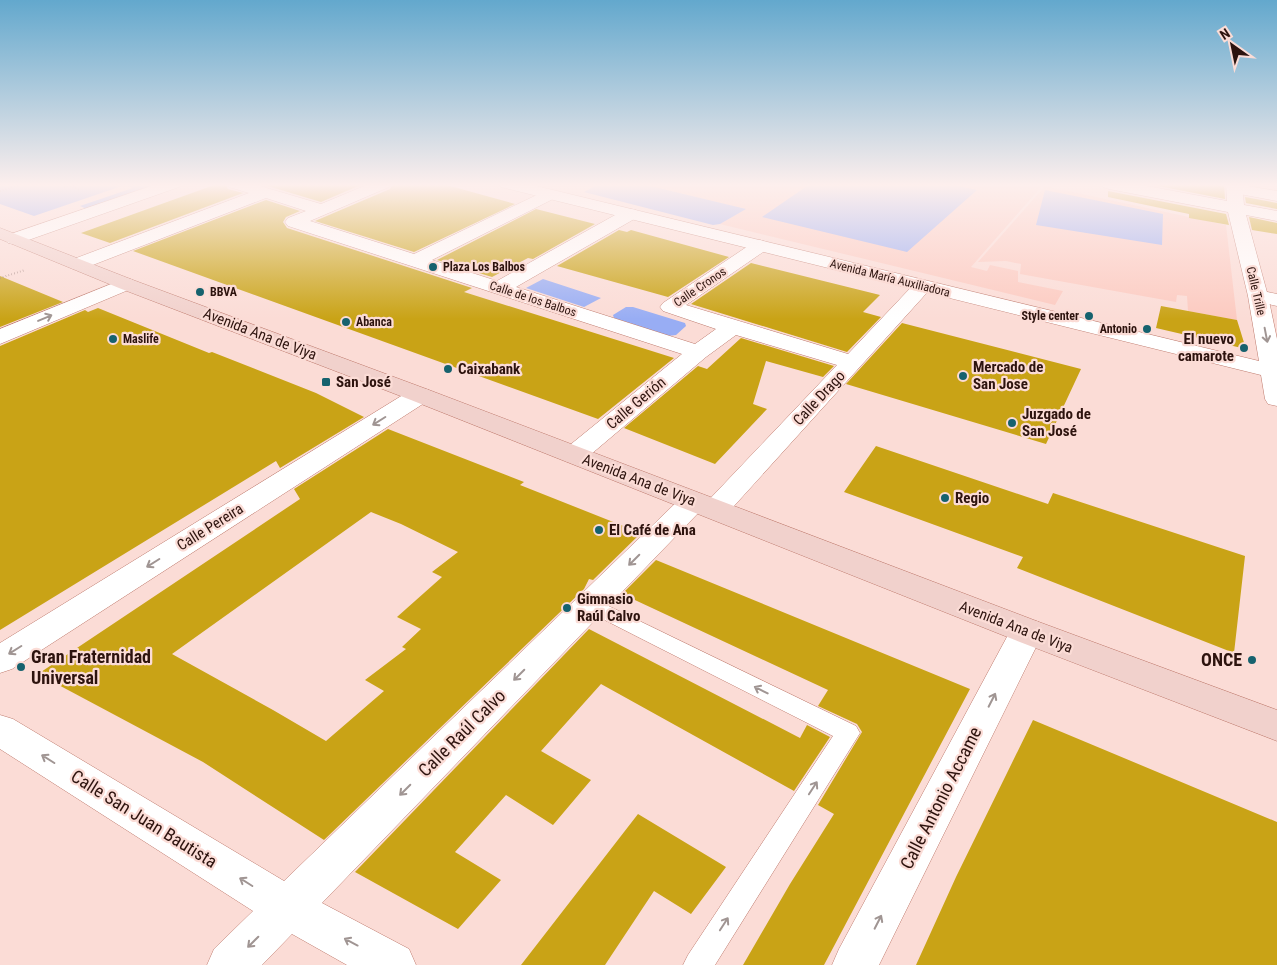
<svg xmlns="http://www.w3.org/2000/svg" width="1277" height="965" viewBox="0 0 1277 965" font-family="'Roboto Condensed',sans-serif">
  <style>
    .built { fill: #fccac0 }
    .green { fill: #98adf4 }
    .building { fill: #c9a316; fill-rule: evenodd }
    .lines { fill: none; stroke-linecap: round; stroke-linejoin: round }
    .service-casing { stroke: #be7a6d; stroke-width: 1 }
    .pedestrian-casing { stroke: #be7a6d; stroke-width: 1 }
    .minor-casing { stroke: #be7a6d; stroke-width: 1 }
    .tertiary-casing { stroke: #be7a6d; stroke-width: 1 }
    .secondary-casing { stroke: #be7a6d; stroke-width: 1 }
    .path { stroke: #8f726d; stroke-width: 2; stroke-dasharray: 0.5 2.5; stroke-linecap: butt }
    .service { fill: #fff; fill-rule: evenodd }
    .pedestrian { fill: #fff; fill-rule: evenodd }
    .minor { fill: #fff; fill-rule: evenodd }
    .tertiary { fill: #fff; fill-rule: evenodd }
    .secondary { fill: #f1d1cc; fill-rule: evenodd }
    .oneway { stroke: #a09593 }
    .poi-dot { fill: #16626e; stroke: #fbdcd6; stroke-width: 2 }
    .labels { text-anchor: middle; stroke-width: 4.5; stroke-linejoin: round; paint-order: stroke }
    .far-poi-label { font-size: 12px; font-weight: bold; fill: #2d130e; stroke: #fbdcd6; text-anchor: start }
    .far-street-label { font-size: 12px; fill: #2d130e; stroke: #fbdcd6 }
    .street-label { font-size: 15px; fill: #2d130e; stroke: #fbdcd6 }
    .poi-label { font-size: 15px; font-weight: bold; fill: #2d130e; stroke: #fbdcd6; text-anchor: start }
    .near-poi-label { font-size: 18px; font-weight: bold; fill: #2d130e; stroke: #fbdcd6; text-anchor: start }
    .near-street-label { font-size: 18px; fill: #2d130e; stroke: #fbdcd6 }
  </style>
  <rect width="100%" height="100%" fill="#fbdcd6"/>
  <path class="built" d="M642,184L1032,185V187H1041L971,267L987,271L990,265L1018,271V282L1063,291L1055,305L720,224L745,209Z
    M1045,186L1226,225L1237,320L1188,311L1187,296L1177,295L1176,302L1020,274L1021,264L1006,261L978,262Z"/>
  <path class="green" d="M0,184H164L89,210L80,206L133,188L125,185L34,216L0,204Z
    M599,184H642L746,209L720,224L713,225L584,192Z
    M810,184H950L977,190L907,252L762,217Z
    M1045,190L1163,214L1162,245L1036,225Z
    M543,279L601,298L584,307L526,288Z
    M626,307H633L685,323L686,326L676,335L668,336L614,318L613,315Z"/>
  <path class="building" d="M217,184H225L228,189L243,193L110,243L81,233Z
    M261,184H363L321,202Z
    M393,184H443L515,204L414,252L315,221L390,189Z
    M1148,184H1224L1225,199Z
    M1108,191L1226,214L1229,225L1189,218V214L1108,197Z
    M1245,197L1277,203V209L1246,203Z
    M266,200L300,211L286,217L283,222L287,228L472,288L464,292L674,358L598,419L133,251Z
    M536,209L595,224L533,259L528,258L492,277L437,260Z
    M1249,217L1277,223V234L1252,230Z
    M619,230L627,232L631,230L729,257L668,297L557,266Z
    M751,263L880,295L863,312L881,317L847,352L691,304Z
    M0,276L63,302L0,327Z
    M1161,306L1237,320L1246,349L1156,328Z
    M98,308L209,353L212,352L316,393L364,417L280,468L276,461L0,630V346L85,310L88,312Z
    M902,323L1081,369L1046,444L846,384Z
    M741,338L834,366L823,377L766,361L753,404L767,409L715,464L624,428L698,366L707,369Z
    M388,429L524,482L520,485L641,533L593,580L589,579L584,589L324,840L203,762L38,674L300,499L294,489ZM371,512L401,524L458,552L432,572L442,577L397,617L421,629L402,647L406,649L365,680L384,691L326,741L273,710L172,654Z
    M876,446L1048,504L1053,493L1245,556L1234,653L1017,568L1023,557L844,492Z
    M656,560L970,689L824,965H743L790,884L834,814L818,805L862,732L857,724L818,706L828,690L622,594Z
    M589,629L800,738L807,725L830,737L794,791L601,684L541,751L591,780L553,825L506,795L455,852L501,880L458,929L355,872Z
    M1033,720L1277,822V965H916L956,877Z
    M638,814L726,867L691,914L654,891L605,965H521Z"/>
  <g class="lines">
    <g class="service-casing">
      <path id="service" d="M590,597L856,726L860,733L715,965H683L688,955L833,736L583,609L580,604L583,599Z"/>
    </g>
    <g class="pedestrian-casing">
      <path id="pedestrian" d="M227,184H253L321,204L369,184H391L389,187L310,221L414,254L543,192H555L557,195L555,198L432,260L497,281L624,210L630,209L636,210L639,214L636,218L516,287L695,344L716,329L663,311L660,307L663,303L754,242L760,240L766,242L769,246L766,250L686,305L848,354L916,282L923,280L930,282L933,286L725,516L715,519L705,516L701,510L705,504L837,365L736,335L706,357L583,461L574,463L565,461L561,455L565,449L682,354L288,226L285,222L288,218L306,211L266,198L85,268L78,270L71,268L68,264L71,260L249,193L229,187Z"/>
    </g>
    <g class="minor-casing">
      <path id="minor" d="M157,184H181L179,187L20,243L14,244L8,243L5,239L8,235Z
        M1236,184L1277,191V201L1229,192L1227,189L1229,186Z
        M126,278L133,280L136,284L133,288L0,344V329Z
        M1258,290L1277,294V306L1251,300L1248,296L1251,292Z
        M420,388L429,390L432,395L429,400L12,669L0,673V643L411,390Z
        M694,492L704,495L708,501L704,507L322,903L409,949L416,965H347L292,934L262,965H207L214,949L253,911L0,749V715L13,719L284,881L684,495Z
        M1027,619L1039,622L1044,631L879,965H832L839,949L1015,622Z"/>
    </g>
    <g class="tertiary-casing">
      <path id="tertiary" d="M499,184H528L1259,361L1248,296L1228,212L1109,189L1103,187L1101,184H1136L1227,201L1226,184H1242L1244,205L1277,211V221L1246,215L1268,296L1277,339V406L1268,404L1265,399L1261,375L501,187Z"/>
    </g>
    <g class="secondary-casing">
      <path id="secondary" d="M0,228L133,280L429,390L1039,622L1277,710V741L1015,640L411,400L119,288L0,239Z"/>
    </g>
    <path class="path" d="M70,186L81,190
      M64,187L75,184
      M0,191L23,184
      M0,278L25,270"/>
    <use href="#service" class="service"/>
    <use href="#pedestrian" class="pedestrian"/>
    <use href="#minor" class="minor"/>
    <use href="#tertiary" class="tertiary"/>
    <use href="#secondary" class="secondary"/>
  </g>
  <defs><path id="oneway-shaft" d="M-6 0H5M1.5-3L5.5 0L1.5 3" fill="none" stroke-width="1.6" stroke-linecap="round" stroke-linejoin="round" transform="scale(1.25)"/></defs>
  <g class="oneway">
    <use href="#oneway-shaft" transform="translate(45 318) rotate(-23)"/>
    <use href="#oneway-shaft" transform="translate(1266 335) rotate(79)"/>
    <use href="#oneway-shaft" transform="translate(379 421) rotate(148)"/>
    <use href="#oneway-shaft" transform="translate(634 560) rotate(135)"/>
    <use href="#oneway-shaft" transform="translate(153 563) rotate(148)"/>
    <use href="#oneway-shaft" transform="translate(15 650) rotate(148)"/>
    <use href="#oneway-shaft" transform="translate(519 675) rotate(135)"/>
    <use href="#oneway-shaft" transform="translate(761 690) rotate(-153)"/>
    <use href="#oneway-shaft" transform="translate(992 700) rotate(-63)"/>
    <use href="#oneway-shaft" transform="translate(48 759) rotate(-148)"/>
    <use href="#oneway-shaft" transform="translate(813 788) rotate(-57)"/>
    <use href="#oneway-shaft" transform="translate(405 790) rotate(135)"/>
    <use href="#oneway-shaft" transform="translate(246 882) rotate(-148)"/>
    <use href="#oneway-shaft" transform="translate(878 922) rotate(-63)"/>
    <use href="#oneway-shaft" transform="translate(724 924) rotate(-57)"/>
    <use href="#oneway-shaft" transform="translate(253 942) rotate(135)"/>
    <use href="#oneway-shaft" transform="translate(351 942) rotate(-152)"/>
  </g>
  <linearGradient id="sky" x2="0" y2="1"><stop stop-color="#63a8cd"/><stop offset="0.58" stop-color="#fdefed"/><stop offset="1" stop-color="#fdefed" stop-opacity="0"/></linearGradient>
  <rect width="1277" height="319" fill="url(#sky)"/>
  <g class="poi-dot">
    <circle cx="433" cy="267" r="5"/>
    <circle cx="200" cy="292" r="5"/>
    <circle cx="1089" cy="316" r="5"/>
    <circle cx="346" cy="322" r="5"/>
    <circle cx="1147" cy="329" r="5"/>
    <circle cx="113" cy="339" r="5"/>
    <circle cx="1244" cy="348" r="5"/>
    <circle cx="448" cy="369" r="5"/>
    <circle cx="963" cy="376" r="5"/>
    <rect x="321" y="377" width="10" height="10" rx="2.5"/>
    <circle cx="1012" cy="423" r="5"/>
    <circle cx="945" cy="498" r="5"/>
    <circle cx="599" cy="530" r="5"/>
    <circle cx="567" cy="608" r="5"/>
    <circle cx="1252" cy="660" r="5"/>
    <circle cx="21" cy="667" r="5"/>
  </g>
  <g class="labels">
    <g class="far-poi-label">
      <text x="443" y="271">Plaza Los Balbos</text>
      <text x="210" y="296">BBVA</text>
      <text x="1079" y="320" text-anchor="end">Style center</text>
      <text x="356" y="326">Abanca</text>
      <text x="1137" y="333" text-anchor="end">Antonio</text>
      <text x="123" y="343">Maslife</text>
    </g>
    <g class="far-street-label">
      <text transform="translate(890 278) rotate(14)" y="4">Avenida María Auxiliadora</text>
      <text transform="translate(700 287) rotate(-34)" y="4">Calle Cronos</text>
      <text transform="translate(1256 291) rotate(77)" y="4">Calle Trille</text>
      <text transform="translate(533 299) rotate(18)" y="4">Calle de los Balbos</text>
    </g>
    <g class="street-label">
      <text transform="translate(260 334) rotate(21)" y="5">Avenida Ana de Viya</text>
      <text transform="translate(819 398) rotate(-47)" y="5">Calle Drago</text>
      <text transform="translate(636 403) rotate(-40)" y="5">Calle Gerión</text>
      <text transform="translate(639 480) rotate(21)" y="5">Avenida Ana de Viya</text>
      <text transform="translate(210 527) rotate(-32)" y="5">Calle Pereira</text>
      <text transform="translate(1016 627) rotate(21)" y="5">Avenida Ana de Viya</text>
    </g>
    <g class="poi-label">
      <text x="1234" y="344" text-anchor="end">El nuevo<tspan x="1234" dy="17">camarote</tspan></text>
      <text x="973" y="372">Mercado de<tspan x="973" dy="17">San Jose</tspan></text>
      <text x="458" y="374">Caixabank</text>
      <text x="336" y="387">San José</text>
      <text x="1022" y="419">Juzgado de<tspan x="1022" dy="17">San José</tspan></text>
      <text x="955" y="503">Regio</text>
      <text x="609" y="535">El Café de Ana</text>
      <text x="577" y="604">Gimnasio<tspan x="577" dy="17">Raúl Calvo</tspan></text>
    </g>
    <g class="near-poi-label">
      <text x="31" y="663">Gran Fraternidad<tspan x="31" dy="21">Universal</tspan></text>
      <text x="1242" y="666" text-anchor="end">ONCE</text>
    </g>
    <g class="near-street-label">
      <text transform="translate(462 733) rotate(-45)" y="6">Calle Raúl Calvo</text>
      <text transform="translate(941 798) rotate(-63)" y="6">Calle Antonio Accame</text>
      <text transform="translate(144 819) rotate(32)" y="6">Calle San Juan Bautista</text>
    </g>
  </g>
  <g transform="translate(1232 45) rotate(327)" stroke="#fbdcd6" stroke-width="4" paint-order="stroke">
  <path d="M0-4L9 19L0 12L-9 19Z" fill="#2d130e"/>
  <text y="-8" font-size="14" font-weight="bold" text-anchor="middle" fill="#2d130e">N</text>
  </g>
</svg>
